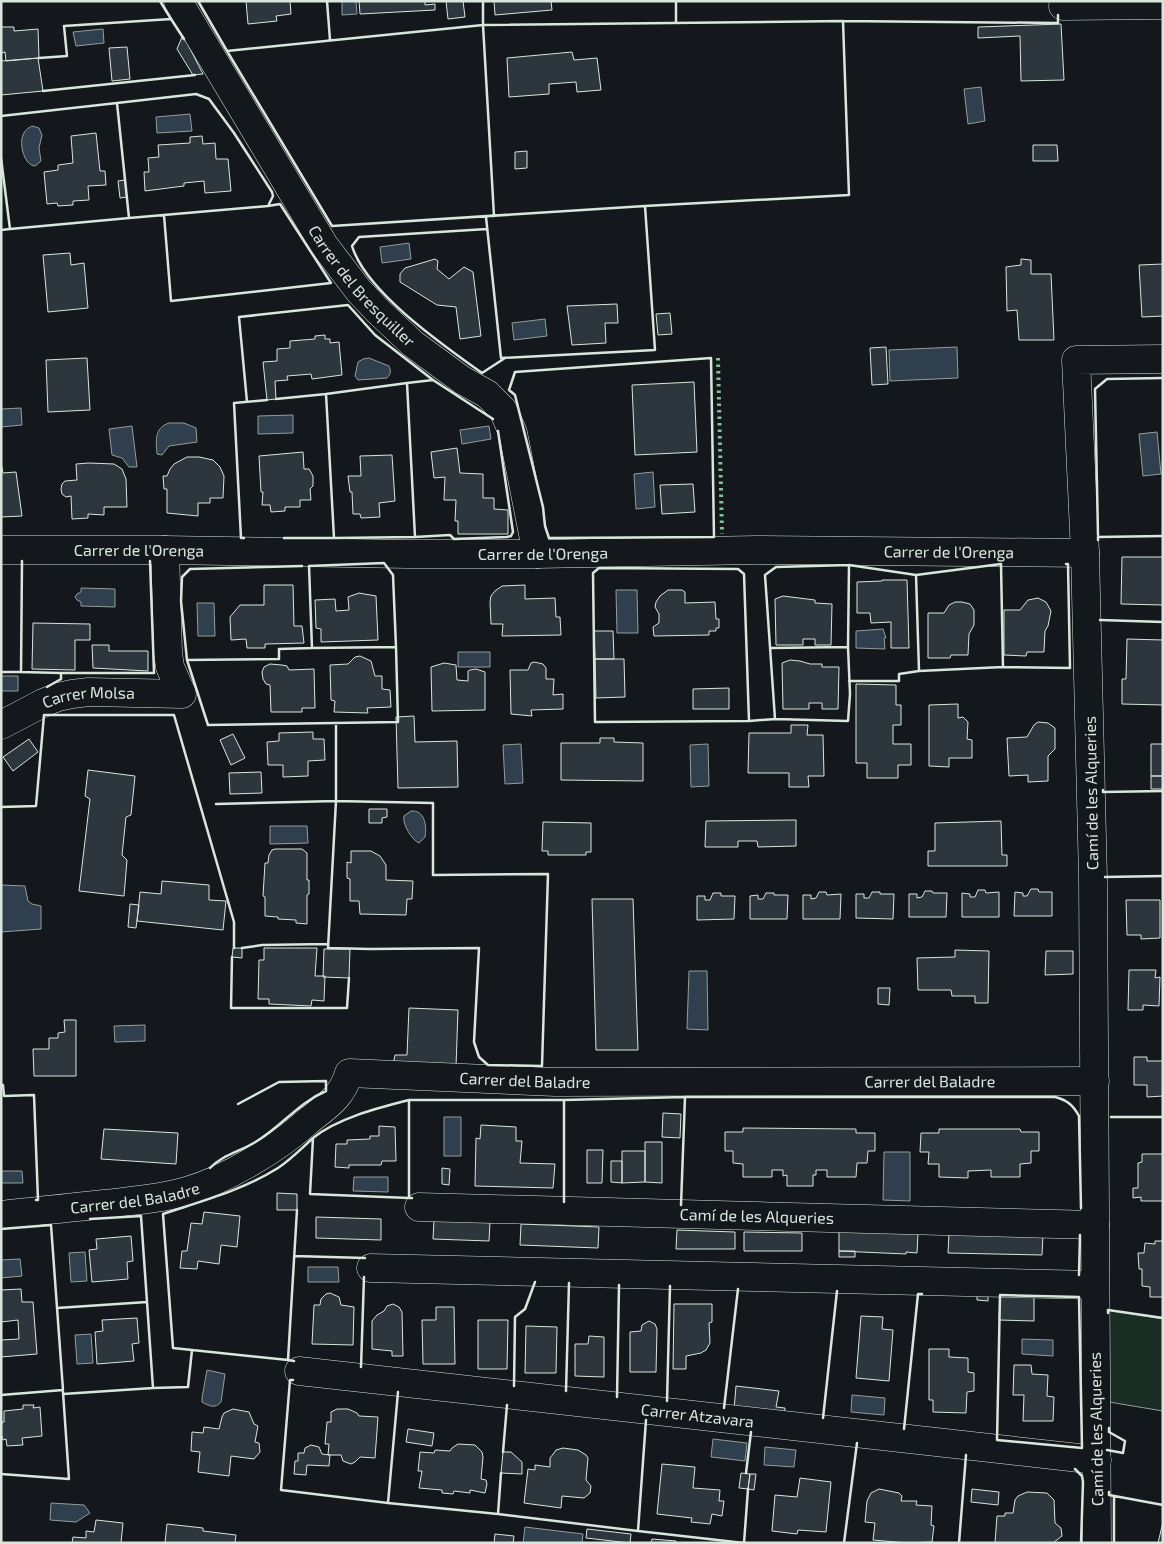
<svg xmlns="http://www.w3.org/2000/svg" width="1164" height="1544" viewBox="0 0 1164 1544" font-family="'Exo 2',sans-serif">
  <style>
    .green { fill: #1a2d24; stroke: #939e99 }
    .water { fill: #2f3f4d; stroke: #939e99 }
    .building { fill: #2c363c; stroke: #d8e6dc }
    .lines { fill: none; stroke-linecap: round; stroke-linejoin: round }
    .minor-casing { stroke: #d8e6dc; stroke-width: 29 }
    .minor { stroke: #14181c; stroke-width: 28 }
    .hedge { stroke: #8ac095; stroke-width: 4; stroke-dasharray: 2.5 4; stroke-linecap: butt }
    .wall { stroke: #d8e6dc; stroke-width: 2.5 }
    .labels { text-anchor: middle; stroke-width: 4; stroke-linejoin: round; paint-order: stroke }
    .street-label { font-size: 16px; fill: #d8e6dc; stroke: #14181c }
  </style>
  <rect width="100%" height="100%" fill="#14181c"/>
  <path class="green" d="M1109,1310L1163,1319V1411L1109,1402Z"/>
  <path class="water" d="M342,1H356L357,14L342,15Z
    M103,29L104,43L76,46L73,32Z
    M981,87L985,121L968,124L964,89Z
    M190,114L192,131L157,133L156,117Z
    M32,126L39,128L42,135L39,148L41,161L35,166C24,165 19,144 23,135C25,130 28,128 32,126Z
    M409,243L411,259L382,263L380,247Z
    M545,319L547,336L514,340L512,323Z
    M957,347L958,378L890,381L889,350Z
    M369,358L389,366C391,371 391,374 387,378L358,380L355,376L358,362L363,359Z
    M21,408L22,425L1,427V409Z
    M293,415V433L258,434V416Z
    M169,423H184L196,428L197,442L169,446L162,455L157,454C156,441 154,428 169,423Z
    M132,426L137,467H129L122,458L112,455L109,429Z
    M489,426L491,439L462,444L460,430Z
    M1157,432L1161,474L1143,476L1139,434Z
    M653,472L655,507L636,509L634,474Z
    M81,588L115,589V607L81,606V602L77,600L75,597L77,594L81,592Z
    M616,590H637L638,633H617Z
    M214,603L215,636H198L197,603Z
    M883,629L886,638H884L885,649L856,648V631Z
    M458,652H490V667H458Z
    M1,676H18V691H1Z
    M521,744L523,783L505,784L503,745Z
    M708,744L709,786L691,787L690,745Z
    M411,811C425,810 427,826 425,837L419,843C412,840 402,824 404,816Z
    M270,826H307L308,843L270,844Z
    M1,885L25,886L28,901L32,904L41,906V929L1,932Z
    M689,971H707L708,1030L687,1029Z
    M145,1025V1041L115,1042L114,1026Z
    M444,1117H461V1156H444Z
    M884,1152H910V1201L883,1200Z
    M1,1171H22L23,1183H1Z
    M354,1177H388V1192L353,1191Z
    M85,1252L87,1281L71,1282L69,1253Z
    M20,1259L22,1276L1,1278V1260Z
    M308,1267H338L339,1282H308Z
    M91,1334L93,1363L77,1364L75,1335Z
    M1022,1339L1053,1340V1356L1022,1354Z
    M207,1370L225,1374L221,1402C215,1409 209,1406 202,1402V1398Z
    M852,1395L885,1398L884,1415L851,1412Z
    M713,1439L747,1443L745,1461L711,1457Z
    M765,1447L796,1450L794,1467L764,1465Z
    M51,1503L84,1505L90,1513L76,1522L50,1520Z
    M525,1527L583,1534L582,1543H523Z"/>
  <path class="building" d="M246,1H290L291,14L276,16L277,21L248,24Z
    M359,1H425V5L435,4V10L360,14Z
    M446,1H463L465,17L448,19Z
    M494,1H551L552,10L495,15Z
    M1061,24L1064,80L1021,81L1020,36L978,38V27Z
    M1,27H14V31L38,29L39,58L6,61L5,52L1,53Z
    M182,37L187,43L203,74L193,75L177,49Z
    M127,47L130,79L112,81L109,48Z
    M572,52L574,60L597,58L601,90L577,92L576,82L549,84V94L509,97L507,58Z
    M38,58L43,91L1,95V61Z
    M96,133L100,171H105L106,185L88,186L89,200L73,201V205L58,206L57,203L47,204L44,172L58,170V165L73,163L71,136Z
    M202,136L203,144L215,143L216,159H228L231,191L205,193L204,181L184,183V186L145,191L144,172H149L148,158L159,157L158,145L190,143V137Z
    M1033,145H1057L1058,161H1033Z
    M527,151V168L515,169V152Z
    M125,180L127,197L120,198L118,181Z
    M70,253L71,265L84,263L88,308L48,312L43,255Z
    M435,259L438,261L437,269L449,279L464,267L473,272L481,336L460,339L456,307L437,305L400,282V274L405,268Z
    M1021,259L1031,260V274H1051L1054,340H1019L1017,310L1007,311L1006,267L1021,265Z
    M1163,264V316L1142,317L1139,265Z
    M617,304L618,323H605L606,343L572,345L567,306Z
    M670,313L672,334L658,335L656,314Z
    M325,335V339H330V343L339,342L342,375L312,379L311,374L287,376L288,380L275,381L276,399L267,400L263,362L277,361V349L290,348V341L315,339V336Z
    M886,347L888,384L872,385L870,348Z
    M87,358L90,410L48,412L46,360Z
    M694,382L697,452L635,455L632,385Z
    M457,448L460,473L483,474V498H494V509L508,510V534H458V521H455L456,500H444L445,477L434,478L431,452Z
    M303,452L304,469H309L313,476V486L310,489L311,500H300V507H285V511L271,512L270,505H262L263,492H261L259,456Z
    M392,455L395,501L379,503L380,517L361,518L360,514H353L352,492H350L348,476H361L360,456Z
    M187,457H199L213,460L220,467L224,476L223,498H210V503H198V516L167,513V489H164L163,476H167L170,469L174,464Z
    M1,462L3,473L16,472L22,516L1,517Z
    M89,463L114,464L122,469L126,479L127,507H104V515L88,514V518L72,519L71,496L66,497L62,494L61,489L62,484L65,481L77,480L76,464Z
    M693,484L695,512L662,514L660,485Z
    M1122,557H1163V605L1121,604Z
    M882,580H907L909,648H891V622L871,623L870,613H857V582L882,581Z
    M264,585H293L294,626H302L304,643L265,644V648H247L246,639L231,640L230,617L240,605H264Z
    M525,585V599L555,598L556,617H560L561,635L502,636L503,624H491L490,602L491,596L495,591L502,586Z
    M668,590H682L685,592V603L715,602L716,619H719V628H716V631H709V635L654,636L653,627L659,623V614L655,607L656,602L660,596Z
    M359,593L376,596L378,640L321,642V629L316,628L315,600L335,599L336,611L349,610L348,597Z
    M783,596L815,600V603L832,604L831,645H815V639H803V645H776L775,599Z
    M1038,598L1046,602L1051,611L1048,626L1045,631L1044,652H1027L1026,656L1004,655V610H1020L1028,600Z
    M955,602H962L970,604L974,610V625L969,634L968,655H951L950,658H928V613H944L949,605Z
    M33,623L90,624V640H75V670L32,669Z
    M594,631H613L614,659H595Z
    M1127,639L1163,640V705L1122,704V679H1126Z
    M92,645H109V651H148V671L93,668Z
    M360,656L371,661L375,676H382V689L390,690L391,707L367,708L368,713L334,712L335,701L331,700L330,665L348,664L355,657Z
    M595,659H624L625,697L596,698Z
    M790,660L800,661L810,664H822V667H839L838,709H822V703H809V709H783L782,663Z
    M534,662L543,664L546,668V679H554L553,695L563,694V709L531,710L532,716L511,714L510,670H528L531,663Z
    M444,663L456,665L457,680L468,681V671L470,670L476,669L485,672V710L432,711L431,667Z
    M270,664L282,665L287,666L289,670L314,669L315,708H302V712H271L270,685L266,684L263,679L262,672L264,667Z
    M856,684L896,685V705H901V725H893V744H911V765H898V778H867V763H856Z
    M729,688V709H693V689Z
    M958,704V718L963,717L968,722L967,739L972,740V758H949V767L929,766V705Z
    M414,716L415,742L457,741L458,787L398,788L396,717Z
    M1038,722L1048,723L1055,728V749L1048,756V781L1028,782V775L1009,776L1007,738L1027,737L1034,725Z
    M791,725H808L807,735H823L824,776H808L809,787H789V773H748L749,733H791Z
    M313,732V739H324L325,760L308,761V776L283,777V765H268L267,742L279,741V733Z
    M233,734L245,758L231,765L220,740Z
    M600,738H614V742L643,743V781L561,780V743H600Z
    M29,739L38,752L13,771L3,757Z
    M1151,744H1163V776H1151Z
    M88,770L135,776L131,815L126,817L122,855L127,860L124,896L79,891L90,799L85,796Z
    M261,772L262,793L230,794L229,773Z
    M1151,776H1163V789H1151Z
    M369,809H387V817L382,818V823H369Z
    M796,820V846L758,847L757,841H738V847H705L706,821Z
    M1001,821L1002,855H1007V866H928V851H935V823Z
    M543,822L591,823V852H586V855H548V851H542Z
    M275,849H302L307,853V880H309V894L307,895V924L296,923V920L278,919V917L265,916V897L263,896L265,863H268L269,855L272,850Z
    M351,851H371L380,856L386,865V880L413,881L412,899H407L406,915L360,914L359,901H350V879L347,878V862L351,863Z
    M162,881L209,885V900L226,901L223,930L137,921L140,892L161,894Z
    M1031,889H1038L1039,892H1052V916H1014L1015,892L1023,893V896H1027Z
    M978,890H985L986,893L999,892V917H962V893L970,894V897H975Z
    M925,891H932L933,893H947L946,917H909V894H917V898L922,897Z
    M819,892H826L827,895L841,894L840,919H803V895H811V899L816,898Z
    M872,892H880V894H894L893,919L856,918V894H864V898H869Z
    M713,893H721V896H735L734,919L697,920V896H705V900H710Z
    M766,893H774V895H788L787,919H750V896L758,895V899H763Z
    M592,899H633L638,1050H596Z
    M1126,900H1160V938L1141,939V935H1127Z
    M130,904L139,905L136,928L128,927Z
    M233,948H242V958L232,957Z
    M264,948H317L315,976H325L324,1001L312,1000L311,1006L269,1004V999H258L259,960H264Z
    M324,949H350L349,978L323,977Z
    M955,950L989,951L988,1003H975V996H952L951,990H918L917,958L955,957Z
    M1046,951H1073V974L1045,975Z
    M1129,970H1156L1155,978L1160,977L1159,1006L1143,1005V1010H1128Z
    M878,988H890L889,1005L878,1004Z
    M409,1008L458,1010L456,1067L393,1065L395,1055H407Z
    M64,1020H76V1076H34L33,1049H49V1038H58V1033L65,1032Z
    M1134,1057H1147V1061H1163V1096L1147,1097V1085H1134Z
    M663,1113L681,1114L680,1138L662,1137Z
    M481,1125L516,1127V1141H522L520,1163L555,1164L553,1188L475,1186L476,1138L480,1139Z
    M379,1126L395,1127L396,1161H382L381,1165H349V1168L335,1167L336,1144H347V1140L370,1139V1136H379Z
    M743,1128L856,1129V1133H875V1151H868L867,1163H857L856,1177H827V1170H816V1175H813V1186H787V1175L783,1176V1170H772V1177H743V1164L733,1163V1151H725V1132H743Z
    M104,1129L178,1133L176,1164L101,1159Z
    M939,1129H1020L1021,1132H1039V1151H1031V1163L1020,1164V1177H991V1170L968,1171V1178L939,1177V1164H928L929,1152H920L921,1133H939Z
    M645,1142H662V1183L645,1182Z
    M587,1150H603L602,1183H587Z
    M622,1151H645V1182L622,1183Z
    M1142,1154H1163V1201H1141V1197L1133,1198V1188H1138V1163L1142,1162Z
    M611,1161H622V1183L611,1182Z
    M442,1168L450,1169L449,1185L442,1184Z
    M277,1193L297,1194V1210H277Z
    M204,1212L240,1216L237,1247L221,1245L219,1264L198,1261L197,1269L180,1268L182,1251H187L191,1223L202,1224Z
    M316,1217L381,1219V1240L316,1238Z
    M434,1220L490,1222L489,1241L433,1239Z
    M521,1224L599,1227L598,1248L520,1245Z
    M677,1230L735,1232V1249H676Z
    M839,1231L918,1233L917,1253L906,1252V1254L839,1251Z
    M744,1232L802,1233V1251H744Z
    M949,1233L1043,1235L1042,1255L948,1253Z
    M131,1236L133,1261L127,1262L128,1279L92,1282L89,1250L97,1249L96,1239Z
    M1155,1241H1163V1297H1150V1287L1142,1286V1269H1139L1138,1253H1144L1145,1243L1155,1244Z
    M839,1251H855V1257H839Z
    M21,1289L22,1302H33L37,1354L1,1357V1340L19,1339L18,1320L1,1322V1290Z
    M330,1293L339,1297L341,1305L354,1307L353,1345L312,1344L314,1305H320L321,1299L326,1294Z
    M977,1295H988V1301L977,1300Z
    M1000,1295H1034V1321L999,1320Z
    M393,1304L399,1307L402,1312L403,1356H392V1351L372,1349V1321L377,1315L384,1311L387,1306Z
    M674,1304H712V1322L709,1323L710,1343L706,1350L701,1353L686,1356V1369H673Z
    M436,1307H454L455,1364H423L422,1320H436Z
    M861,1316L883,1317L882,1329L893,1330L889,1381L856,1378Z
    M137,1318L139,1343L132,1344L134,1361L97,1364L95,1332L103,1331L102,1320Z
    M478,1320H508L507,1369H478Z
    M649,1321L655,1324L657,1329L656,1372H630V1332L641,1331L642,1325Z
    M526,1326L557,1327L556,1373H525Z
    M589,1336L604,1337V1377L575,1376V1344H588Z
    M929,1349H949V1357L968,1358V1372L974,1373V1391L967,1392L966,1413L933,1412V1400H929Z
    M1014,1365H1031L1032,1374L1048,1375L1047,1396L1054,1397L1053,1421H1023L1024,1395H1013Z
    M736,1386L779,1391L776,1407L785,1408L784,1416L734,1410Z
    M23,1405H34L33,1408L40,1407L42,1436L22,1438L23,1445L7,1446L6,1439L3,1440L1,1433L2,1422H4V1411L23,1409Z
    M233,1409L249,1412L254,1424L258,1426L255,1442L259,1443L260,1452L254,1459L231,1456L229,1476L198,1472L200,1452L191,1451L192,1432L203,1433L204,1427L219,1429L222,1417L224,1413Z
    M337,1409H348L357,1413L359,1416L378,1417L375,1458L360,1457L355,1462L351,1464L343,1461L341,1455H328L329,1444H325L327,1422H331V1412Z
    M408,1429L434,1433L432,1446L406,1442Z
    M458,1444L475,1445L482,1452L483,1457L481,1479L486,1480L487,1484L485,1493L470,1490V1493L454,1491L453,1494L442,1493V1490L419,1488L422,1471H418L420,1452L434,1453L435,1450L450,1451L452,1448Z
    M311,1445L319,1447L322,1454L330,1455L329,1466L307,1465L306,1475L294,1474L295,1461H298V1453H304L305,1448Z
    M563,1448L578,1450L586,1455L588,1458L586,1480L591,1486L590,1493L584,1498L562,1496L561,1508L524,1503L528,1469L535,1470V1465L550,1467V1458L554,1453L556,1450Z
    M503,1452H511L522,1462V1474L501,1473Z
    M662,1464L695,1467L693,1488L720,1490L719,1501H724L722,1516L712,1514L710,1524L691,1522L692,1518L657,1514Z
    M741,1473L750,1474L748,1489L739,1488Z
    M750,1474H756L754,1490L748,1489Z
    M800,1478L831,1482L826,1532L798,1530L797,1534L772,1531L775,1495L797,1497Z
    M879,1489L899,1493L902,1496L901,1501H917L916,1505L932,1506L931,1525L934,1526L932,1542L907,1543L873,1540L875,1523L865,1522L867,1501L871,1493Z
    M972,1489L999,1492L998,1505L971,1502Z
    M1027,1492L1047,1493L1054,1500L1055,1523L1061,1528L1062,1536L1053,1543H995L997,1516H1005V1513H1013L1015,1500L1018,1496Z
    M96,1520L123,1523L121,1543H72L73,1537L86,1538V1531L94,1532Z
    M1163,1522V1543H1158Z
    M167,1524L203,1528V1531L236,1535L235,1543H165Z
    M587,1529L631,1534L630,1543L586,1538Z
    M495,1534L514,1536L513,1543H494Z
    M652,1539L676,1541V1543H651Z"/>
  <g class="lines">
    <g class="minor-casing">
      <g id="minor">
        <path id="s1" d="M178,1L324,245L359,291L378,311L413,344L462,380L487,394L503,410L513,433L537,554"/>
        <path d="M1063,6L1163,5"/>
        <path id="s2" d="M1,550H165L407,554H537L756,550L1085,553"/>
        <path id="s3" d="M1,725L43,703L58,697L72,694L89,692L182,694L170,667L168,653L165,550"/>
        <path id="s4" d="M419,1207L1095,1225"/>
        <path id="s5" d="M1,1215C35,1211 70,1208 104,1204C131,1201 160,1199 187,1191C227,1179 277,1149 308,1121C327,1106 342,1097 349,1073L555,1082L1095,1081"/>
        <path d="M371,1268L1095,1285"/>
        <path id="s6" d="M299,1371L1097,1460"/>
        <path d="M1097,1543L1093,879L1085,553L1076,360L1163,359"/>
      </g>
    </g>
    <use href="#minor" class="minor"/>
    <path class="hedge" d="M718,358L722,534"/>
    <path class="wall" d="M160,1L171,19
      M198,1L227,51L483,25V1
      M327,1L330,40
      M676,1V23
      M843,21L1058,23V15
      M227,51L332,226L645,206L655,350L501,358L486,217
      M39,58L67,56L64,26L171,19L184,39
      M43,91L195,75
      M196,94L209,99L234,133L272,192L273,196L268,206L129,218L117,103Z
      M1,116L117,103
      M1,158L10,229L1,230
      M164,215L171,301L331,283L280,204L268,206
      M494,216L483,25L843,21L849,195L645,206
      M10,229L129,218
      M487,229L359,237L352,246C366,292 443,345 482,373L505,358
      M711,358L714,537L549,538L545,526L543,507L515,395L509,390L515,372Z
      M433,380L407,383L415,537L450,535L454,539L507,537L511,536L513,532L498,431
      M407,383L326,394L334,538L415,537
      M276,399L326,394
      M247,402L239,317L348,305L375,335L433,380L493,419
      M1098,535L1095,389L1107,379L1163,378
      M244,538H241L234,403L267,400
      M284,538H334
      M1098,540V537L1163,536
      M384,563L393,575L396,647L312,648L309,566Z
      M849,565L916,575L919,671L899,674V681H849
      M302,566L190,569L182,577L181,601L187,660L279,659V649L312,648
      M599,568L738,569L744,574L749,721L595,722L593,573Z
      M916,575L1001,564L1003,667L919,671
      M1100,620L1163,622
      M771,648L848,647L849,565L776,567L765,575L775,719
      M187,660L208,725L398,722L396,647
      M1003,667L1070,668L1068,564H1066
      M1,672H21L22,561
      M21,672L61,673V679L47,687
      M61,673H154L150,561
      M749,721L775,719L848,721L850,694L848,647
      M336,723V801
      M1103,790V792L1163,791
      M336,801L433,803V875L548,874L542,1066L488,1065L479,1057L474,1042L479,948L370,949L328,948Z
      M216,804L336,801
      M1,807L36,806L44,715H174L234,922V948
      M1105,877L1163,876
      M242,948L262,945L328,944
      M232,957L231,1008H347L349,978
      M1,1085H3L4,1096L34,1095L38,1200H36
      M409,1100C378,1108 338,1118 313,1138L310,1194L409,1198
      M564,1100L685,1097H1055C1067,1100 1073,1105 1079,1116L1081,1208
      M1111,1117H1163
      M210,1168C222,1155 242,1151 257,1141C282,1126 298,1103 326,1091V1081L279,1082L238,1104
      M412,1198H409V1100H564V1202
      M681,1205L685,1097
      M1,1229L51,1225L63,1390L1,1395
      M294,1256L365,1258
      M1079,1275L1080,1235
      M1000,1295L1079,1297L1082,1448L997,1440Z
      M57,1308L147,1302
      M1108,1313V1310L1163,1318
      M192,1350L173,1348L163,1214C202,1201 243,1190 278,1168C290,1160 302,1148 313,1138
      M294,1361L288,1360L297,1210
      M361,1367L364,1277
      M293,1380H290L281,1490L388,1503
      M514,1386L515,1317L525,1309L535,1282
      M153,1388L188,1387L192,1350L288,1360
      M566,1391L569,1283
      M398,1392L388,1503L498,1514
      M63,1394L153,1388L141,1216L90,1219
      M617,1397L619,1285
      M667,1401L670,1286
      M724,1408L738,1289
      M823,1418L837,1291
      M646,1420L638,1531L744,1543
      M904,1429L918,1294H922
      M1107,1450L1123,1453L1125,1441L1109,1432V1428
      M503,1452L507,1405
      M1075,1469L1082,1476L1083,1482L1081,1543
      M501,1473L498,1514L638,1531
      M746,1473L751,1432
      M1,1474L69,1479L63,1392
      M1109,1492V1495L1163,1505
      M746,1543H744L748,1489
      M844,1543L857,1443
      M959,1543L966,1455
      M1114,1543V1496"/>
  </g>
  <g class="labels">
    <g class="street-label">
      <text dy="6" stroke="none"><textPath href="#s1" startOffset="340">Carrer del Bresquiller</textPath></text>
      <text dy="6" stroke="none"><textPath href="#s2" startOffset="138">Carrer de l'Orenga</textPath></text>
      <text dy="6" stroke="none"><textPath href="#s2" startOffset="948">Carrer de l'Orenga</textPath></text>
      <text dy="6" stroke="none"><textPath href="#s2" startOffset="542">Carrer de l'Orenga</textPath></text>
      <text dy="6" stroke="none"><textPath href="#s3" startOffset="94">Carrer Molsa</textPath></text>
      <text transform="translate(1091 793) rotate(-91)" y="6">Camí de les Alqueries</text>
      <text dy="6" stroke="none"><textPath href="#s5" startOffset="569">Carrer del Baladre</textPath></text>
      <text dy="6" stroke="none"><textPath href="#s5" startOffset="974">Carrer del Baladre</textPath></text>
      <text dy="6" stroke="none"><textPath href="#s5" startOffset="135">Carrer del Baladre</textPath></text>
      <text dy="6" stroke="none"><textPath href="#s4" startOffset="338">Camí de les Alqueries</textPath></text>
      <text dy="6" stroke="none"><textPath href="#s6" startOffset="401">Carrer Atzavara</textPath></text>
      <text transform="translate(1096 1429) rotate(-91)" y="6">Camí de les Alqueries</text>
    </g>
  </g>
  <rect width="1164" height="1544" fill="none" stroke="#d8e6dc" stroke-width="5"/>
</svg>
